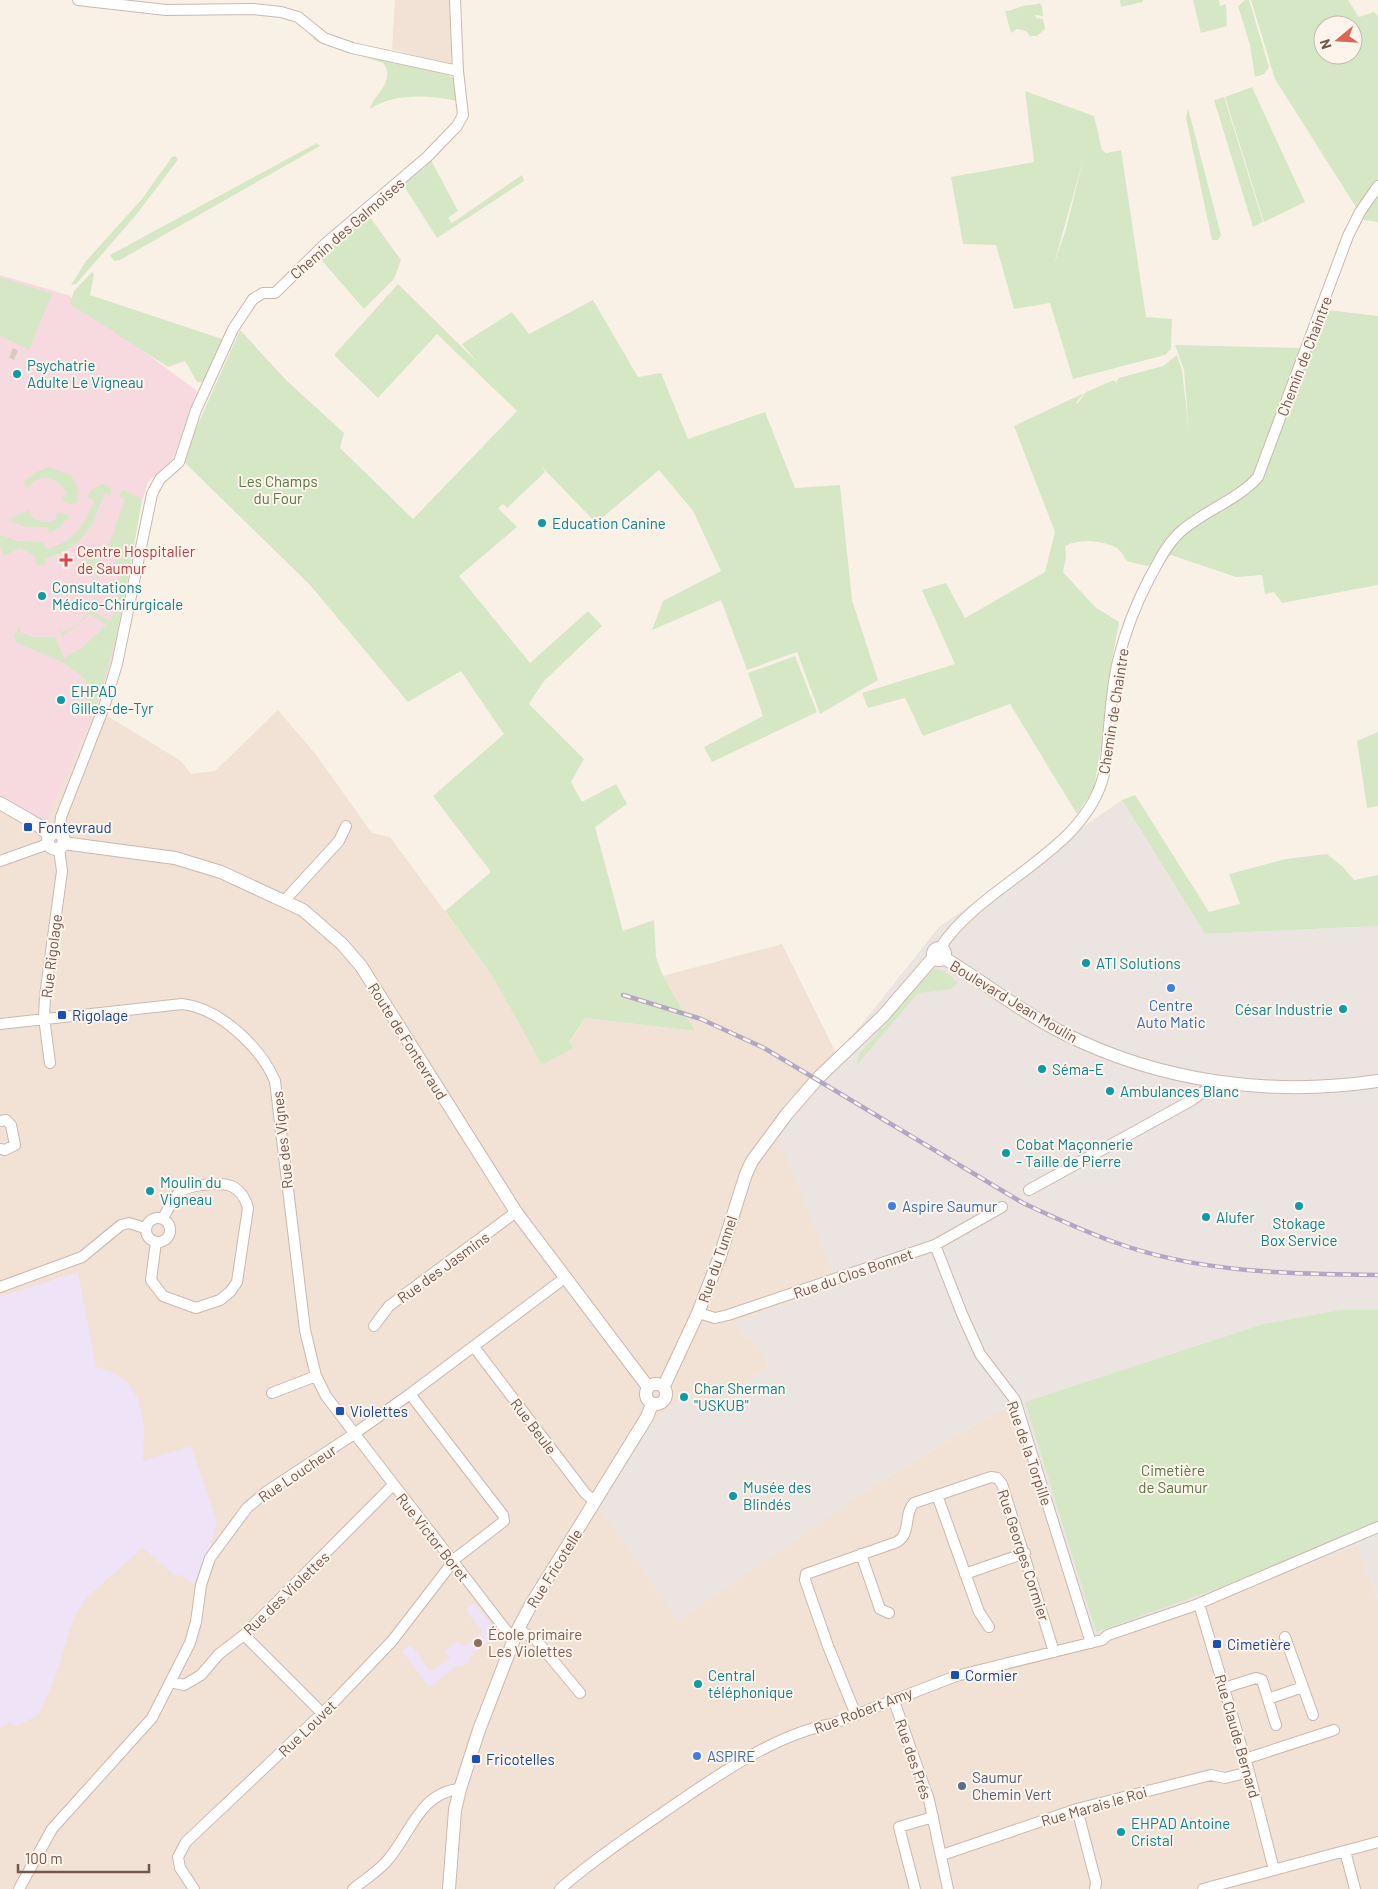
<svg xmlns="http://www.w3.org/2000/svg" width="1378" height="1889" font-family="Barlow,sans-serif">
	<rect width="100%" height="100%" fill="#faf1e6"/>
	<!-- residential -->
	<path fill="#f1e2d5" d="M395,0H452L453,66L392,49Z
		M96,709L181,761L191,774L215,771L278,710L317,756L372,833L390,837L491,974L542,1065L570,1042L585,1018L695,1031L663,976L782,944L837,1055L773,1122L839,1286L733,1322L763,1351L768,1367L705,1408L691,1393L653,1421L595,1503L773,1554L873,1486L991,1415L1011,1407L1088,1647L1198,1608L1357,1545L1378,1599V1889H0V795L45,823Z"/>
	<!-- industrial -->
	<path fill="#ebe4e0" d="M1122,800L1205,934L1378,926V1599L1357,1545L1198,1608L1088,1647L1011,1408L991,1415L873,1486L679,1621L595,1502L653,1421L691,1393L705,1408L768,1367L763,1351L733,1322L839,1286L772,1122L837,1055L939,927Z"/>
	<!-- education -->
	<path fill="#eee3f7" d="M78,1272L96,1367L112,1372L126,1381L138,1398L144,1424L143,1461L191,1446L217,1521L210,1548L195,1585L180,1575L175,1576L143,1548L87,1597L74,1617L55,1678L38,1715L17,1726L10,1722L0,1728V1297Z
		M474,1603L498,1634L471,1655L469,1662L463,1666L455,1667L429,1687L402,1651L411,1645L429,1670L432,1671L450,1658L445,1651L458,1641L464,1647L481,1634L482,1631L466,1610Z"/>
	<!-- medical -->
	<path fill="#f7dae0" d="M0,275L68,295L197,391L173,459L148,482L141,505L112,660L96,709L45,824L0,795Z"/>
	<!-- green -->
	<path fill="#d6e7c6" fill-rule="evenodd" d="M1120,0H1143V2L1121,7Z
		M1193,0H1219L1220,6L1226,4L1227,26L1201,33Z
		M1245,0H1249L1269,67L1264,74L1255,77L1250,45L1238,6Z
		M1251,0H1348L1359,17L1374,12L1378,16V222L1364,220L1275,79ZM1323,25H1353V55H1323Z
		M1040,3L1042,6L1043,16L1035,15L1036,18L1043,19L1045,29L1037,36H1030L1026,31L1017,29L1011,33L1005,11C1013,11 1016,8 1022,6C1029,4 1033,6 1040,3Z
		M314,32L444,72L453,78L457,101C428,95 394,93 370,109C373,95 397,81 383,63L318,42L313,39Z
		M1252,87L1305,202L1264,222L1225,97Z
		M1025,91L1094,116L1102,150L1106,153L1121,150L1146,317L1172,319L1171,349L1165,355L1073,379L1050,303L1014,309L996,245L963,244L951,177L1034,162ZM1083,160L1066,229L1054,264Z
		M1224,97L1263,222L1253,227L1214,100Z
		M1188,108L1221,235L1218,240H1212L1186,118Z
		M317,143L320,146L120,260L114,261L110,255Z
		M175,156L178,159L174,165L136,215L76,284L71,285L86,261L142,199L172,157Z
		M431,160L458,211L448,218L452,223L522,175L524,181L437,238L402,183L424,168Z
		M367,213L401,260L394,279L364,309L317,255Z
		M92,272L94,274L90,295L225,340L207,382H197L185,361L168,367L70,304L74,291Z
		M0,277L52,294L29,350L0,336Z
		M398,284L477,362L462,344L512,312L529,334L593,300L638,377L661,373L688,439L765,412L795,488L840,485L852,600L878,680L820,714L797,652L747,670L721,600L652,630L663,601L721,571L693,511L659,470L596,523L541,466L545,472L507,508L503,504L498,508L517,527L459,576L530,663L588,611L602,626L544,681L529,704L584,759L571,782L582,802L616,784L627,804L595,827L623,931L654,920L656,957L663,976L695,1031L585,1018L570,1041L573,1048L542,1065L491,974L445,911L491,872L433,796L504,734L461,671L408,702L310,585L182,460L240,330L287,381L344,433L340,448L413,519L517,411L437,334L378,398L334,355Z
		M1328,310L1378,316V585L1282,603L1274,592L1265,594L1262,575L1236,577L1171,555L1147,566L1127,561C1125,558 1121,551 1117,548C1102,540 1079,539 1065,546L1066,558L1063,572L1095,607L1119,622L1108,681L1103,735L1094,788L1077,814L1010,704L923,736L905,698L868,708L862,693L955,664L922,590L946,583L965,618L1045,572L1055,532L1014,426L1084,393L1076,403H1078L1086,392L1114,380L1119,387L1116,382L1119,378L1163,366L1177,355L1182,370L1189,433L1184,370L1175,345L1300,348Z
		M49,467L71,475L78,488L77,503L70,504L62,500V497L67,494C60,479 40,470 28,488L25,487L24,482L36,472Z
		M103,484L111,488V495L104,493C92,530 83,547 44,559L46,566L37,565L34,555L20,548L4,556L0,547V535L19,541L43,542L46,549C74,542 84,526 94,501L87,497C90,490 95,487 103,484Z
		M122,490L140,497L141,505C129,574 118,642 96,709L85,704L86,680L64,663L16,642L14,636L21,625L20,632L33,637H55L64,658L83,647L106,625L90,614L76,627L64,634V641L59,627L63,632L76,626L88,613L82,609L85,607L110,621C123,597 121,569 109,545L125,499L119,497Z
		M28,510C34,522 45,525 57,519L55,514C59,512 67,512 69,517L59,528L49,533L48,527H25L8,520Z
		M92,553L98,555L103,570L97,572L98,580L94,604L99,609L86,601L93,602L97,580L95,572L89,574L85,562L86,557Z
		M795,656L817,712L712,762L704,747L763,716L748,673Z
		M1378,732V806L1367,808L1357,741Z
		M1135,795L1209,912L1240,904L1229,874L1286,859L1327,854L1343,867L1354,880L1378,875V926L1205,934L1122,800Z
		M933,969L945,971L958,983L951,989L918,993L857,1065L859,1054L879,1032V1029L884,1028L889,1018Z
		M1170 1093a6 6 0 1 1 12 0a6 6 0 1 1-12 0Z
		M1341,1310H1378V1521L1227,1585L1096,1632L1025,1402L1264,1324Z"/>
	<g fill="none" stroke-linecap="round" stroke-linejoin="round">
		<!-- minor-tunnel -->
		<path stroke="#d8cac0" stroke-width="10" stroke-dasharray="10 5" stroke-linecap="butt" d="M11,353L16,355"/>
		<!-- minor casing -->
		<g stroke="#cbb8ad" stroke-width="12">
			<path id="minor" d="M78,0L166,10L253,9L281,12L298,17L324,38L352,48L458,71
				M59,834L61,817L104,707L117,664L152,494L160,479L179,462L196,410L233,329L253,299L263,293H275L326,243L427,157L457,126L463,115L458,71L455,0
				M0,861L48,844
				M285,900L339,841L346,826
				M940,948C982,883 1085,853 1104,774C1110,736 1109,698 1118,661C1125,632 1136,604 1149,579C1158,563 1165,547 1178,534C1202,511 1237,501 1258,477L1348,236L1360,212L1378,186
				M0,1024L182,1004C220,1008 261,1048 275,1081L305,1330L316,1376L326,1396L351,1429L505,1629L514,1638
				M50,1063L44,1018L45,996L62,871L59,849
				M0,1121L6,1120L11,1125L15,1145L5,1150L0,1149
				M1029,1190L1192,1100L1206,1090L1210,1082
				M146 1230a12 12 0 1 1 24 0a12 12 0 1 1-24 0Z
				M156,1242L151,1280L163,1296L196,1308L220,1300L230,1292L237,1282L248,1208C241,1183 225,1182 202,1185C195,1186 186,1187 180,1192C173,1197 168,1210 163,1218
				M935,1245L962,1314L980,1354L1015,1400L1091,1643
				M0,1287L82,1257L121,1225L129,1223L145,1228
				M698,1313L715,1318L728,1315L935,1245L1002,1207
				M374,1326L389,1306L516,1212
				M474,1347L585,1493L595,1502
				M272,1393L316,1376
				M937,1495L979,1612L989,1627
				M861,1554L880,1609L889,1613
				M965,1574L1025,1553
				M1199,1604L1249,1772L1274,1870
				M518,1629L536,1640L580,1693
				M244,1635L323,1714
				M1285,1637L1313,1715
				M170,1682L184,1685L201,1675L219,1654L244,1635L393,1485
				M1224,1688L1256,1678L1262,1680L1276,1725
				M1268,1699L1303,1687
				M894,1701L929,1800L948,1889
				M856,1715L828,1646L805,1580L806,1574L897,1542C912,1533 903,1514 914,1503L991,1477L997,1478L1002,1484L1054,1652
				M1245,1759L1334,1730
				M1077,1809L1096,1882L1095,1889
				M1345,1851L1355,1889
				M942,1855L1077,1809L1211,1775L1225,1778L1249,1772
				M19,1889L52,1829L152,1718L190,1643L196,1622L201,1585L210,1558L247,1508L266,1492L354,1434L410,1394L566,1277
				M194,1889L180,1868L178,1857L186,1842L331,1705L392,1641L456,1558L504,1521L503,1515L410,1394
				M353,1889C364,1880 377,1872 386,1862C410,1836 419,1792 460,1789
				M560,1889C592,1861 629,1836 664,1812C712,1779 774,1734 832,1724L956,1676L1102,1640L1108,1635L1193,1606L1378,1527
				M915,1889L899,1827L933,1817
				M1203,1889L1378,1842"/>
		</g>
		<!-- tertiary casing -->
		<g stroke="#cbb8ad" stroke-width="14">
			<path id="tertiary" d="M0,803L38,825L50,836
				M48 841a8 8 0 1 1 16 0a8 8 0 1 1-16 0Z
				M63,843L175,858L221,872L303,910L342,944L361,966L516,1212L648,1387
				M933 954a6 6 0 1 1 12 0a6 6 0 1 1-12 0Z
				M944,958C984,982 1021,1012 1063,1033C1160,1082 1271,1097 1378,1081
				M646 1394a10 10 0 1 1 20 0a10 10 0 1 1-20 0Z
				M664,1386L698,1313L720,1256L746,1174L752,1161L786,1115L818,1078L883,1016L933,958
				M449,1889L455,1810L460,1789L479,1730L518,1629L532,1603L647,1417L652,1404"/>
		</g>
		<!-- minor -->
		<use href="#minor" stroke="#fff" stroke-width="10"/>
		<!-- tertiary -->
		<use href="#tertiary" stroke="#fff" stroke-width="12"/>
		<!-- rail casing -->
		<g stroke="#b3a6c3" stroke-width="4.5">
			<path id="rail" d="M623,995L701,1019L764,1048L1023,1203C1053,1217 1083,1231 1114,1242C1198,1273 1290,1274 1378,1275"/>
		</g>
		<!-- rail -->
		<use href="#rail" stroke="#fdf5ec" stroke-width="2.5" stroke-dasharray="8" stroke-linecap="butt"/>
	</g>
	<!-- markers -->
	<g fill="#0f9aa8" stroke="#fdf5ec" stroke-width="2">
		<circle cx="17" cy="374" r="5"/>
		<circle cx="542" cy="523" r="5"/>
		<circle cx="42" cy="596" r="5"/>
		<circle cx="61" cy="700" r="5"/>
		<circle cx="1086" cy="963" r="5"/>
		<circle cx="1343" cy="1009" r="5"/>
		<circle cx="1042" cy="1069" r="5"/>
		<circle cx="1110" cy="1091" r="5"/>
		<circle cx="1006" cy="1153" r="5"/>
		<circle cx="150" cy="1191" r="5"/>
		<circle cx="1299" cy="1206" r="5"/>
		<circle cx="1206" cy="1217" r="5"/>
		<circle cx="684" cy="1397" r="5"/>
		<circle cx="733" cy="1496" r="5"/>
		<circle cx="698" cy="1684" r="5"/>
		<circle cx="1121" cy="1832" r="5"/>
	</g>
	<path fill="#e0444e" stroke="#fdf5ec" stroke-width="2" d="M63.5 552.5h5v5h5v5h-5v5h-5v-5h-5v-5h5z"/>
	<g fill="#1a4fb4" stroke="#fdf5ec" stroke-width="2">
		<rect x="23" y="822" width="10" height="10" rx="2.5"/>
		<rect x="57" y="1010" width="10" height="10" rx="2.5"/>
		<rect x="335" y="1406" width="10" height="10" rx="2.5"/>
		<rect x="1212" y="1639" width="10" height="10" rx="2.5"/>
		<rect x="950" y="1670" width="10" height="10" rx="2.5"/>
		<rect x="471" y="1754" width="10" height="10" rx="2.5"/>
	</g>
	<g fill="#3f7fe0" stroke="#fdf5ec" stroke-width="2">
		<circle cx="1171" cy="988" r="5"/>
		<circle cx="892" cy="1206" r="5"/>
		<circle cx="697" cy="1756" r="5"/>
	</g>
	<circle fill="#8d6e63" stroke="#fdf5ec" stroke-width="2" cx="478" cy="1643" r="5"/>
	<circle fill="#5c6f8a" stroke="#fdf5ec" stroke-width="2" cx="962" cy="1786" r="5"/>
	<g text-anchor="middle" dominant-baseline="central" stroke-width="4" stroke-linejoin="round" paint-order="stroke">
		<!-- street labels -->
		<g font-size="15" fill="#72574d" stroke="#fdf5ec">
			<text transform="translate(347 228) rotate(-41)">Chemin des Galmoises</text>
			<text transform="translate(1304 356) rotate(-69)">Chemin de Chaintre</text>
			<text transform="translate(1113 711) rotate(-81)">Chemin de Chaintre</text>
			<text transform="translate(51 956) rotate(-83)">Rue Rigolage</text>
			<text transform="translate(1014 1001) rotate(31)">Boulevard Jean Moulin</text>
			<text transform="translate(408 1041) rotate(58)">Route de Fontevraud</text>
			<text transform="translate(282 1140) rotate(-96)">Rue des Vignes</text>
			<text transform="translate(717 1259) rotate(-71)">Rue du Tunnel</text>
			<text transform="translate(443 1267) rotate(-36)">Rue des Jasmins</text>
			<text transform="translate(853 1273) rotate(-19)">Rue du Clos Bonnet</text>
			<text transform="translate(534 1426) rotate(53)">Rue Beule</text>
			<text transform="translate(1030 1453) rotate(71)">Rue de la Torpille</text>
			<text transform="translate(297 1473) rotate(-34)">Rue Loucheur</text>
			<text transform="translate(433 1537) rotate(52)">Rue Victor Boret</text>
			<text transform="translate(1024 1555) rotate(72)">Rue Georges Cormier</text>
			<text transform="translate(554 1568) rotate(-58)">Rue Fricotelle</text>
			<text transform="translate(286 1593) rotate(-44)">Rue des Violettes</text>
			<text transform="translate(863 1710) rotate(-21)">Rue Robert Amy</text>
			<text transform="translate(307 1728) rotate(-44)">Rue Louvet</text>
			<text transform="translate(1238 1736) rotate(74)">Rue Claude Bernard</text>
			<text transform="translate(914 1759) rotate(71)">Rue des Prés</text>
			<text transform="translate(1094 1806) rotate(-16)">Rue Marais le Roi</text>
		</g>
		<!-- culture labels -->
		<g font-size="15" fill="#0d838f" stroke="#fdf5ec" text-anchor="start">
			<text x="27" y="365">Psychatrie<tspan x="27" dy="17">Adulte Le Vigneau</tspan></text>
			<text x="552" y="523">Education Canine</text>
			<text x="52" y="587">Consultations<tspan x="52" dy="17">Médico-Chirurgicale</tspan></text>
			<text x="71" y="691">EHPAD<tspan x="71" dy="17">Gilles-de-Tyr</tspan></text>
			<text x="1096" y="963">ATI Solutions</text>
			<text x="1333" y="1009" text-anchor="end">César Industrie</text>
			<text x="1052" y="1069">Séma-E</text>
			<text x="1120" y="1091">Ambulances Blanc</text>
			<text x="1016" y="1144">Cobat Maçonnerie<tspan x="1016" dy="17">- Taille de Pierre</tspan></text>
			<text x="160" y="1182">Moulin du<tspan x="160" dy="17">Vigneau</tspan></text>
			<text x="1216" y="1217">Alufer</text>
			<text x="1299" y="1223" text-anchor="middle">Stokage<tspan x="1299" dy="17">Box Service</tspan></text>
			<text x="694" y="1388">Char Sherman<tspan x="694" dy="17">"USKUB"</tspan></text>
			<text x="743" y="1487">Musée des<tspan x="743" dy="17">Blindés</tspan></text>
			<text x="708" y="1675">Central<tspan x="708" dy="17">téléphonique</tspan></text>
			<text x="1131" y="1823">EHPAD Antoine<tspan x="1131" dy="17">Cristal</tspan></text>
		</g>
		<!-- park labels -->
		<g font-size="15" fill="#597746" stroke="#fdf5ec">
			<text x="278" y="481">Les Champs<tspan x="278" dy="17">du Four</tspan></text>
			<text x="1173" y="1470">Cimetière<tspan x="1173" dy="17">de Saumur</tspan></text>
		</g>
		<!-- health labels -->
		<g font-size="15" fill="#be3a42" stroke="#fdf5ec" text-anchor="start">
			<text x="77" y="551">Centre Hospitalier<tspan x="77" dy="17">de Saumur</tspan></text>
		</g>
		<!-- transit labels -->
		<g font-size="15" fill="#164399" stroke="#fdf5ec" text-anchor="start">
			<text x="38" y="827">Fontevraud</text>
			<text x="72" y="1015">Rigolage</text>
			<text x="350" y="1411">Violettes</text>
			<text x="1227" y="1644">Cimetière</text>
			<text x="965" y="1675">Cormier</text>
			<text x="486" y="1759">Fricotelles</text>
		</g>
		<!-- shop labels -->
		<g font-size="15" fill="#366cbe" stroke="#fdf5ec" text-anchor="start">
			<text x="1171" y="1005" text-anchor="middle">Centre<tspan x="1171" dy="17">Auto Matic</tspan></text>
			<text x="902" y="1206">Aspire Saumur</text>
			<text x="707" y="1756">ASPIRE</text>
		</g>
		<!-- education labels -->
		<g font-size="15" fill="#785e54" stroke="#fdf5ec" text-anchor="start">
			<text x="488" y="1634">École primaire<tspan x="488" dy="17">Les Violettes</tspan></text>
		</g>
		<!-- service labels -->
		<g font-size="15" fill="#4e5e75" stroke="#fdf5ec" text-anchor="start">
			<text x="972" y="1777">Saumur<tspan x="972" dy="17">Chemin Vert</tspan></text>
		</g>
	</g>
	<!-- north arrow -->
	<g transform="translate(1338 40) rotate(252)"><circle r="24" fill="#fdf5ec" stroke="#c5b6ac"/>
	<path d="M0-4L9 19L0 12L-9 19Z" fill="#da6856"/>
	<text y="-8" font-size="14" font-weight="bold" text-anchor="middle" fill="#72574d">N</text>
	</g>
	<!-- scale -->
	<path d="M18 1864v8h131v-8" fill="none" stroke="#72574d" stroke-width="2.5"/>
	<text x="25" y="1864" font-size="15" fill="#72574d" stroke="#fdf5ec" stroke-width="4" paint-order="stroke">100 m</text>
</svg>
